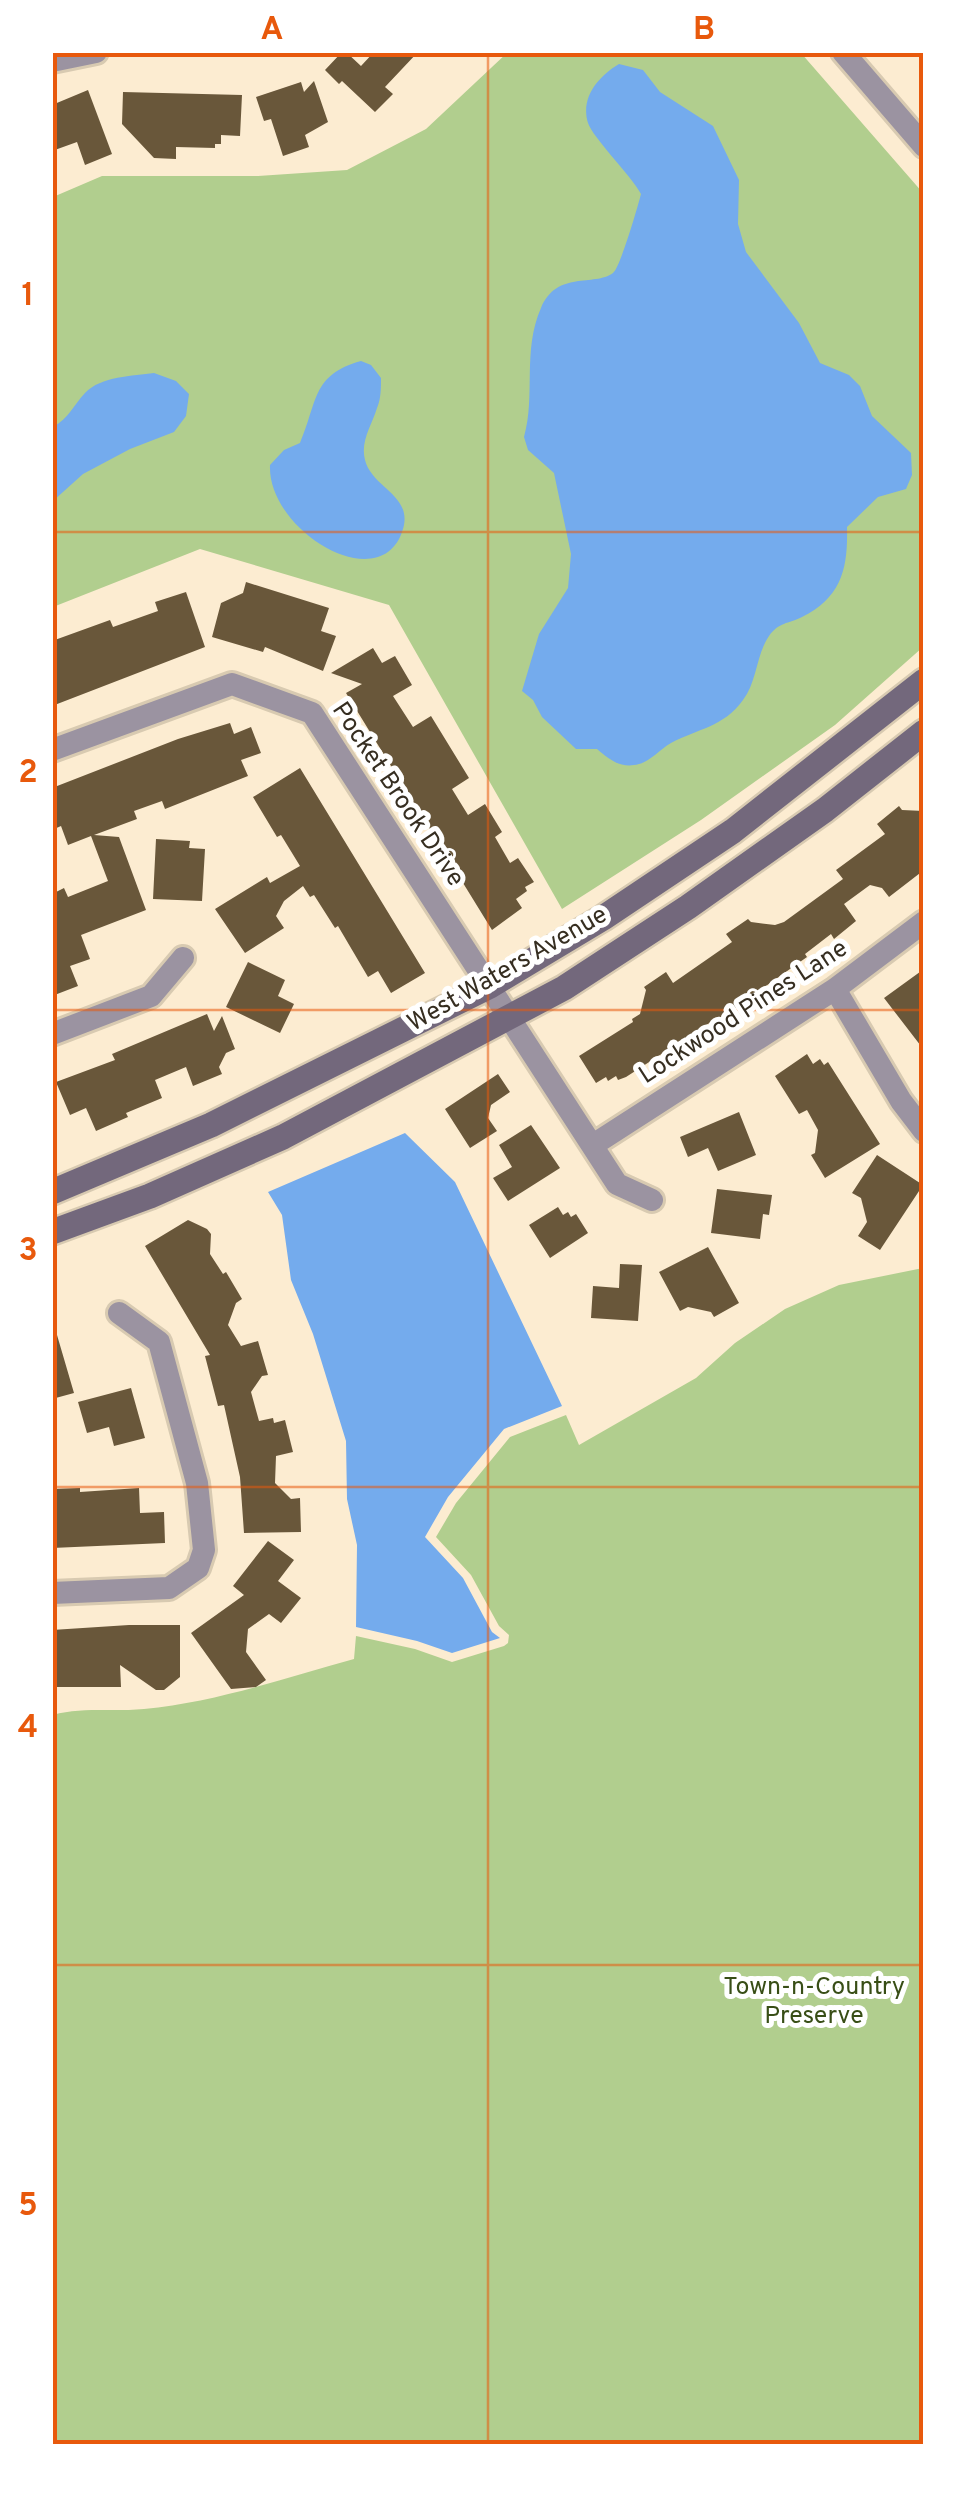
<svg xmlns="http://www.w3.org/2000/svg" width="976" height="2497" font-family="Overpass,sans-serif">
	<rect width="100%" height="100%" fill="#fcecd1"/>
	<!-- green -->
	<path fill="#b1ce8e" d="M508,52L801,53L923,193V647L835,725L701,820L562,909L389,605L200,549L53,607V197L102,176H258L347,170L426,129Z
		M923,1268V2444H53V1715C82,1707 114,1712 144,1709C216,1702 285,1678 354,1659L356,1636L415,1649L452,1662L504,1646L508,1643L509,1635L499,1626L471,1575L436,1537L456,1503L510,1437L566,1415L579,1445L696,1378L735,1343L785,1309L839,1285Z"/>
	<!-- water -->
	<path fill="#74abed" d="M619,64L643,70L660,92L713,126L739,180L738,224L746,252L799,323L820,363L849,375L860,386L872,416L911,453L912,475L906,489L878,497L847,527C848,568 842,597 802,617C788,624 779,622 769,636C756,655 757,682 743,700C724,727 697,729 671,743C660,749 651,761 639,764C621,769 610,760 597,749H576L542,717L533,700L522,691L539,634L568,588L571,554L554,473L528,450L524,437C536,395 522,351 541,308C557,270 594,287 613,273C620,268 638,206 641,194C630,174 593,138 588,123C580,97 599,76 619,64Z
		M361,361L371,365L381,378C381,388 381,399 377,408C372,425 360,441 365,460C372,488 413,495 403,529C382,600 267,531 270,465L284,450L300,443C318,402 311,375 361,361Z
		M154,373L176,381L189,394L186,416L174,432L130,449L83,474L53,501V427C69,418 73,406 85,393C101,376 133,376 154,373Z
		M405,1133L455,1182L562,1406L504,1429L448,1497L425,1537L463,1578L492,1632L500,1638L452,1653L417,1641L356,1627L357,1545L347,1499L346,1441L313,1334L291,1280L282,1215L268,1192Z"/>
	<!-- building -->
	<path fill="#69573a" d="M342,52H346L361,66L374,52H418L385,87L393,94L375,112L342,81L339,84L325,70Z
		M314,81L328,122L305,135L309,147L283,156L271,119L264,121L256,97L301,82L304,92Z
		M88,90L112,154L85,165L77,142L52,151V105Z
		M123,92L242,95L240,136L221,135V144H215V148L176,147V159L154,158L122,124Z
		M246,582L329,608L321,631L336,636L323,671L265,647L263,652L212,637L221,603L243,593Z
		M186,592L205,647L52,706V641L110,620L113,627L158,611L155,602Z
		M373,648L382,663L395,656L412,685L393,696L413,727L431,716L469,778L452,789L468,815L485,804L502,832L495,837L510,863L518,858L534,882L525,887L527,891L516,899L522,908L492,930L346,693L362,684L331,673Z
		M230,723L234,734L251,727L261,753L241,760L248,776L165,809L162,801L134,811L137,819L94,835L119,837L146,910L81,935L90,959L70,966L78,986L52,996V894L64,888L68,897L108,881L91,836L68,845L61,826L52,830V788L178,739Z
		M300,768L425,973L391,993L378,971L368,977L338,926L335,928L314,895L310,897L303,886L284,901L276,916L284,928L245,953L215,909L267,877L270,883L300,866L281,835L277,837L253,797Z
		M899,806L902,810L924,811V870L889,897L882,888L870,885L844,904L856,921L834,939L831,934L805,954L807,957L715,1022L714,1020L626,1077L618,1080L616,1076L608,1081L606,1077L596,1083L579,1056L633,1022L632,1019L640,1014L646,990L644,987L666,972L673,983L732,942L726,934L748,919L751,922L775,925L784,922L843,879L836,870L885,834L877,824Z
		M156,839L190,841L189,848L205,849L202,901L153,899Z
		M248,962L285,980L278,996L294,1004L280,1033L226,1007Z
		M924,969V1050L884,998Z
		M207,1014L214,1031L222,1016L235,1049L226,1053L219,1067L222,1074L193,1086L186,1067L155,1080L162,1098L126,1113L128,1117L96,1131L86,1108L70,1115L56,1082L115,1060L112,1054Z
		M807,1054L813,1064L820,1059L824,1065L828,1062L880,1144L825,1178L811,1155L815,1153L818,1130L807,1110L799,1114L775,1076Z
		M498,1074L510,1092L491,1105L488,1118L497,1131L470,1148L445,1109Z
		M739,1112L756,1155L718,1171L708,1148L688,1157L680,1137Z
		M531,1125L560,1168L508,1201L493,1178L512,1167L499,1145Z
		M877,1155L923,1185L880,1250L858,1236L867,1222L861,1198L852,1193Z
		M717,1189L772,1195L769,1215L763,1214L760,1239L711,1233Z
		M558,1207L563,1215L568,1212L571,1217L576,1214L588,1233L550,1258L529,1225Z
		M188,1220L207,1229L211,1234L210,1254L223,1274L226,1272L242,1299L236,1303L228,1325L241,1346L258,1341L268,1375L262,1376L251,1392L259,1421L273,1418L274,1423L285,1420L293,1452L276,1456L275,1483L291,1499L300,1498L301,1532L244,1533L240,1477L224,1405L218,1406L205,1356L210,1355L145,1246Z
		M708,1247L739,1303L714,1317L711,1312L688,1307L680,1311L659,1272Z
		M620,1264L642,1265L638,1321L591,1318L593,1286L619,1288Z
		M52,1335H57L74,1393L52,1399Z
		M131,1388L145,1438L114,1446L109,1427L87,1433L78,1402Z
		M80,1488V1492L139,1488L140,1513L164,1512L165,1543L52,1548V1489Z
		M268,1541L294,1560L278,1581L301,1598L281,1623L269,1614L248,1629L246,1652L266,1680L256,1687L231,1689L191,1633L244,1595L233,1586Z
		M129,1625H180V1677L164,1690H156L120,1665L121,1687H52V1630Z"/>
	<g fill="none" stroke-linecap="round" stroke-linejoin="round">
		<!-- street casing -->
		<g stroke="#d8cab1" stroke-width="28">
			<path id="street" d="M843,52L924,146
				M52,61L96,52
				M52,750L232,684L312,713L617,1184L652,1200
				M835,989L901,1101L924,1131
				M52,1034L151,996L183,958
				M593,1145L835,989L924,922
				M52,1593L169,1588L198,1568L204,1550L197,1483L159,1342L119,1313"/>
		</g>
		<!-- secondary casing -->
		<g stroke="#d8cab1" stroke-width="30">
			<path id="secondary" d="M52,1192L211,1125L490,986L603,918L733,831L924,681
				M52,1232L150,1196L283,1137L564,988L688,907L825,810L924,732"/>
		</g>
		<!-- street -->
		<use href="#street" stroke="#9b93a1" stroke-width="22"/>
		<!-- secondary -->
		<use href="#secondary" stroke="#73687c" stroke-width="25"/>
	</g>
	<!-- grid -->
	<path fill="none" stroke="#e8590c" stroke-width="2.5" stroke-opacity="0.55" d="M488,52V2444M52,532H924M52,1010H924M52,1487H924M52,1965H924"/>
	<g text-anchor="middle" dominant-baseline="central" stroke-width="10" stroke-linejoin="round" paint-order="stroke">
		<!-- street labels -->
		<g font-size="25" fill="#362e21" stroke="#fff">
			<text transform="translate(397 795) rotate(56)">Pocket Brook Drive</text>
			<text transform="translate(508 970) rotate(-30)">West Waters Avenue</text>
			<text transform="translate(744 1013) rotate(-33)">Lockwood Pines Lane</text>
		</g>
		<!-- park labels -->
		<g font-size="25" fill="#384e16" stroke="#fff">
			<text x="814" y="1988">Town-n-Country<tspan x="814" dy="29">Preserve</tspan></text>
		</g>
	</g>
	<!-- border -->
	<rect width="976" height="2497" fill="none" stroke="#ffffff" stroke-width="110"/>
	<rect x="55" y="55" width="866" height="2387" fill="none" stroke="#e8590c" stroke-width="4"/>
	<g font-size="32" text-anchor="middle" font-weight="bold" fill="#e8590c">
		<text x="272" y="39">A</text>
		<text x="704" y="39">B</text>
		<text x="28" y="305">1</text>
		<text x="28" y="782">2</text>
		<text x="28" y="1260">3</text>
		<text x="28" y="1737">4</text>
		<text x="28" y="2215">5</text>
	</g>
</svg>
